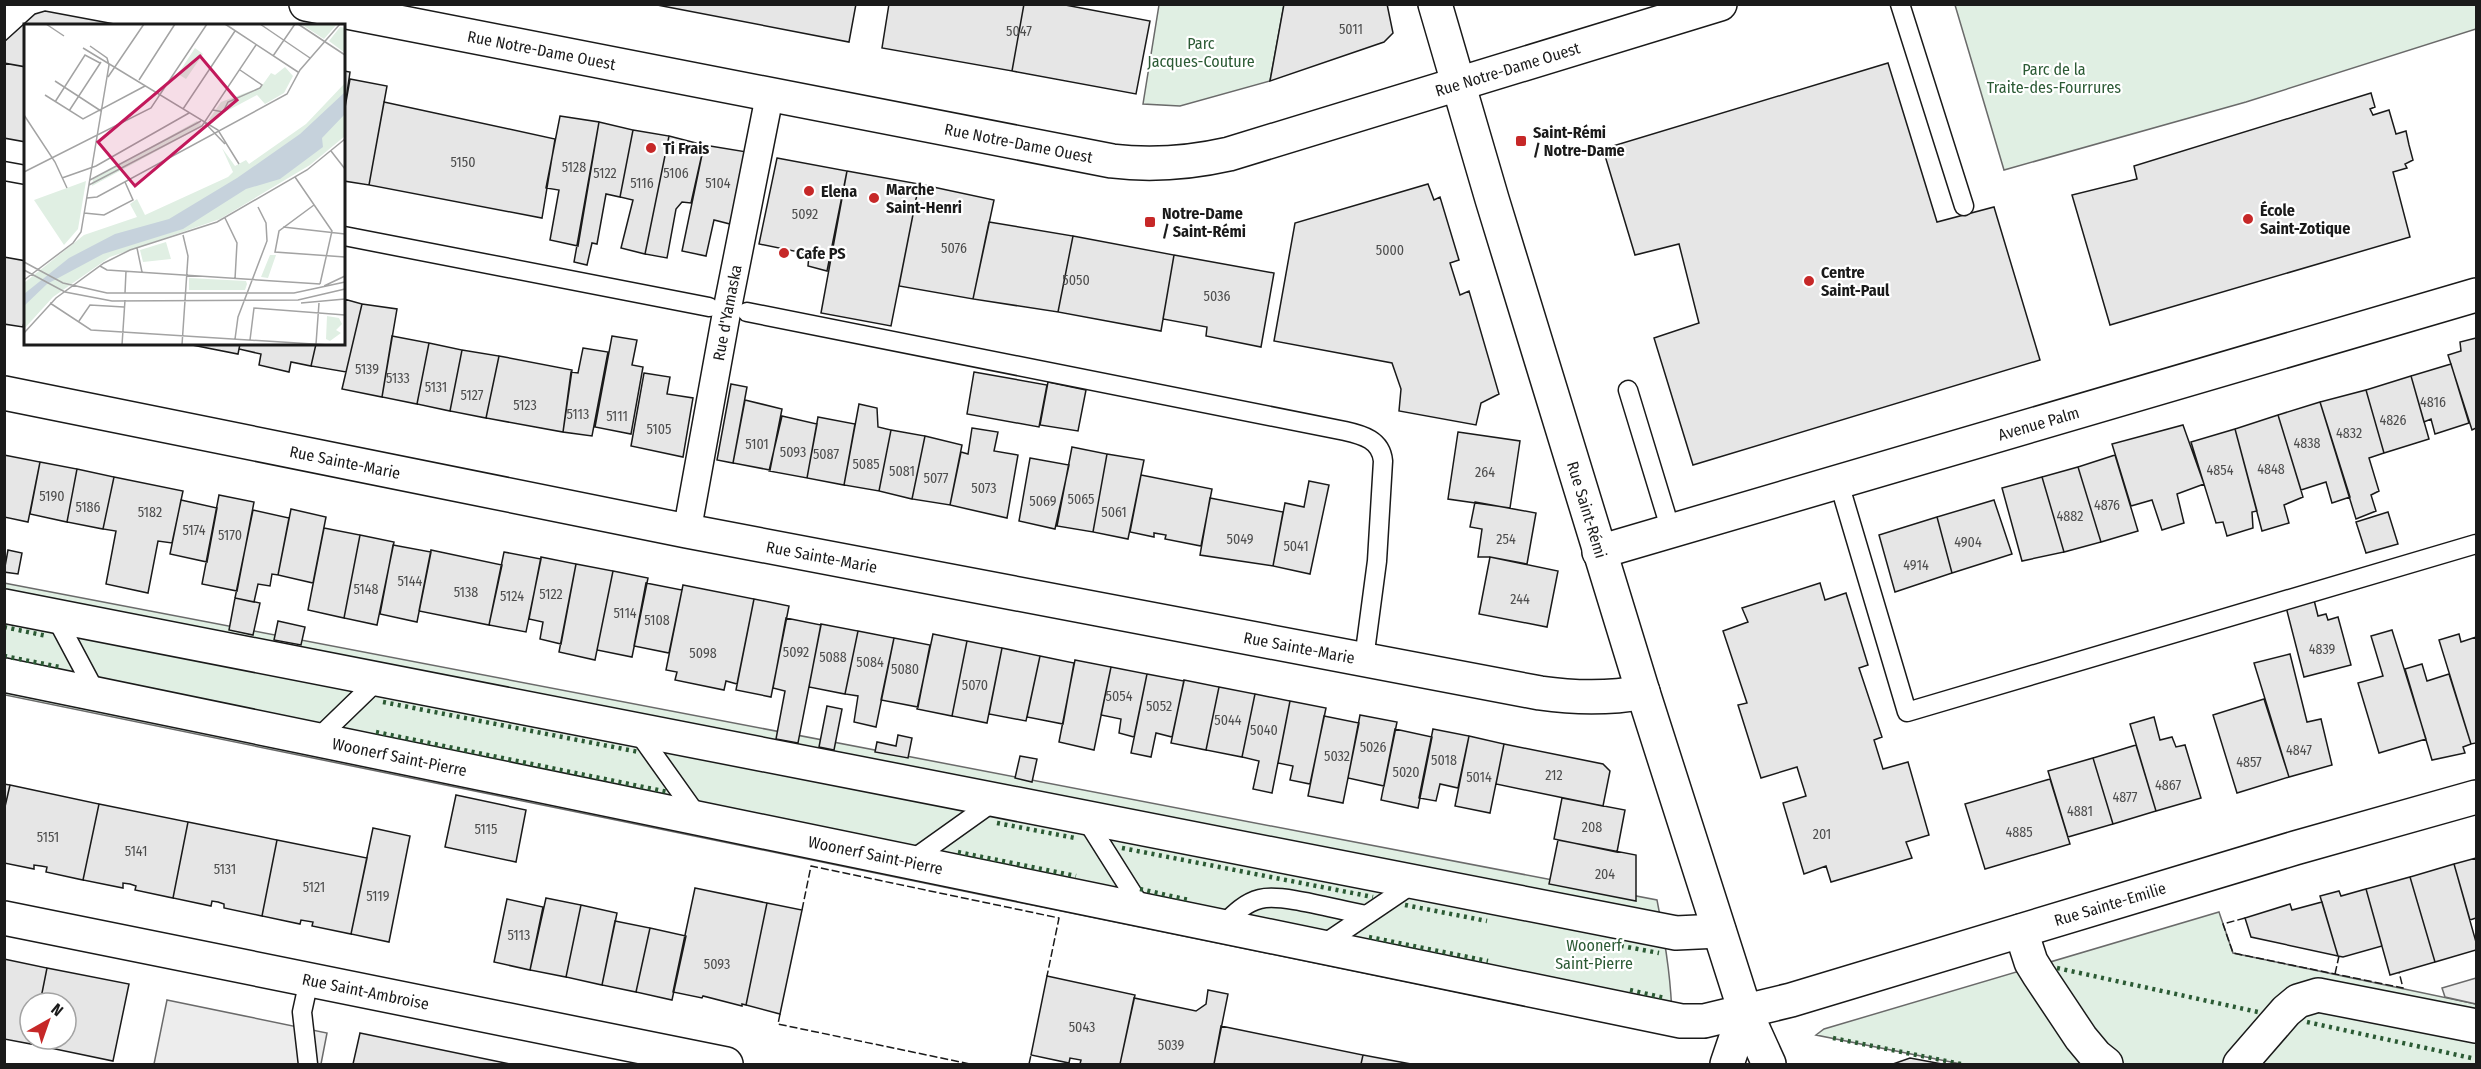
<svg xmlns="http://www.w3.org/2000/svg" width="2481" height="1069" font-family="'Fira Sans Condensed',sans-serif">
	<rect width="100%" height="100%" fill="#fff"/>
	<!-- green -->
	<path fill="#e0efe3" stroke="#6a6a6a" stroke-width="1.5" d="M2476,4V29L2246,102L2004,170L1955,5Z
		M1159,5H1284L1270,81L1180,106L1143,104Z
		M4,583L1657,900C1666,946 1673,990 1672,1036L5,695Z
		M2219,912L2233,953L2476,1004V1064H1961L1816,1035L1824,1029Z"/>
	<!-- parking -->
	<path fill="#ededed" stroke="#6a6a6a" stroke-width="1.5" d="M2476,978V1004L2445,997L2442,988Z
		M167,1000L327,1033L321,1064H154Z"/>
	<!-- building -->
	<path fill="#e6e6e6" stroke="#1a1a1a" stroke-width="1.5" d="M652,4H856L849,42Z
		M889,4H1024L1012,71L882,48Z
		M1024,4H1060L1150,21L1136,94L1012,71Z
		M1284,4H1387L1393,33L1384,42L1270,81Z
		M45,11L125,26H26V67L4,63V42L35,14Z
		M4,63L26,67V142L4,138Z
		M1888,63L1937,222L1994,207L2040,360L1693,465L1654,338L1699,323L1679,244L1635,255L1603,149Z
		M344,71L350,72L344,113Z
		M350,79L387,86L369,185L344,181V113Z
		M2371,93L2375,107L2370,109L2373,115L2389,110L2396,134L2406,131L2409,145L2413,160L2405,164L2407,168L2393,172L2410,237L2110,325L2072,195L2137,179L2134,166Z
		M384,102L555,139L542,218L369,185Z
		M560,116L599,122L578,246L550,240L559,190L546,188Z
		M599,122L633,130L620,197L606,194L597,244L592,243L587,265L574,262Z
		M633,130L669,136L645,254L621,248L633,200L620,197Z
		M669,136L704,145L691,203L682,202L676,209L667,258L645,254Z
		M704,145L747,152L730,224L714,220L706,256L682,251Z
		M777,158L847,171L827,271L808,266L809,254L759,244Z
		M847,171L919,184L891,326L821,313Z
		M919,184L994,200L973,299L899,286Z
		M1428,184L1434,200L1440,197L1459,260L1450,263L1460,295L1469,291L1499,394L1481,403L1476,425L1399,411L1401,389L1392,363L1274,341L1295,223Z
		M989,222L1073,236L1058,312L973,299Z
		M1073,236L1174,255L1161,331L1058,312Z
		M1174,255L1274,273L1261,347L1206,336L1207,327L1163,319Z
		M4,257L26,261V313L23,327L4,324Z
		M344,299L362,304L346,372L311,366L316,344H344Z
		M362,304L397,309L382,397L342,389Z
		M392,336L429,343L417,404L382,397Z
		M612,336L637,340L632,365L643,367L631,434L595,427Z
		M2476,338V428L2472,430L2448,355L2461,351L2460,342Z
		M429,343L462,350L450,411L417,404Z
		M187,344H240L238,354Z
		M240,344H316L311,366L291,362L289,372L259,365L261,354L239,349Z
		M583,348L608,352L592,436L563,432L571,372L578,373Z
		M462,350L499,356L486,418L450,411Z
		M499,356L572,370L563,432L486,418Z
		M2451,364L2469,423L2435,434L2431,419L2424,422L2411,376Z
		M974,372L1047,385L1039,427L967,414Z
		M644,373L670,377L667,394L693,398L683,457L631,446Z
		M2411,376L2429,439L2384,453L2366,390Z
		M1048,382L1086,390L1078,431L1040,425Z
		M731,384L747,387L733,463L717,460Z
		M2366,390L2384,453L2369,458L2379,491L2371,495L2376,511L2356,519L2320,402Z
		M745,400L782,409L770,470L733,463Z
		M2320,402L2350,497L2332,503L2326,482L2301,490L2278,415Z
		M859,404L877,408L878,427L891,430L879,491L844,485Z
		M2278,415L2303,497L2284,505L2289,523L2262,531L2235,429Z
		M782,416L817,424L807,478L769,471Z
		M818,417L855,424L844,485L807,478Z
		M2183,425L2204,484L2177,494L2184,523L2162,530L2152,500L2131,506L2112,444Z
		M972,428L998,432L994,451L1018,455L1007,518L950,505L961,452L968,454Z
		M2235,429L2257,511L2252,512L2253,528L2227,536L2223,522L2216,523L2191,442Z
		M891,430L925,436L912,499L879,491Z
		M1458,432L1520,441L1510,508L1448,499Z
		M925,436L962,445L950,505L912,499Z
		M1072,447L1107,454L1093,532L1057,526Z
		M1107,454L1144,460L1128,539L1093,532Z
		M4,455L40,462L28,522L4,517Z
		M2115,455L2138,531L2101,542L2078,467Z
		M1030,458L1069,465L1055,529L1019,521Z
		M40,462L77,469L67,522L30,514Z
		M2078,467L2101,542L2064,552L2042,477Z
		M77,469L114,477L103,529L67,522Z
		M1141,475L1212,489L1201,546L1165,539L1166,535L1154,533V537L1130,532Z
		M114,477L183,491L172,543L158,541L148,593L106,584L116,531L103,529Z
		M2042,477L2064,552L2022,561L2002,488Z
		M1309,481L1329,485L1310,574L1273,566L1285,503L1304,507Z
		M219,495L254,502L237,591L202,584Z
		M1210,498L1283,512L1273,566L1200,555Z
		M181,500L217,508L207,562L170,554Z
		M1994,500L2012,554L1952,573L1937,517Z
		M1475,502L1536,513L1527,564L1490,557H1478L1482,529L1470,527Z
		M291,509L326,517L313,583L278,575Z
		M253,510L289,518L278,575L272,574L270,586L258,584L254,602L235,598Z
		M2388,512L2398,544L2366,553L2356,522Z
		M1937,517L1952,573L1895,592L1879,535Z
		M324,528L360,535L344,618L308,610Z
		M360,535L394,542L377,625L344,618Z
		M393,545L431,552L417,622L380,614Z
		M8,550L22,553L18,574L4,572Z
		M431,550L502,565L489,625L419,611Z
		M504,552L541,559L526,632L489,625Z
		M541,557L576,564L561,644L540,639L543,622L529,619Z
		M1490,557L1558,571L1547,627L1479,614Z
		M576,564L613,571L595,660L559,652Z
		M613,571L648,578L632,657L597,650Z
		M646,583L682,590L669,653L634,646Z
		M1820,583L1825,600L1846,593L1868,665L1859,668L1882,737L1874,740L1883,769L1908,762L1929,835L1906,842L1912,858L1831,882L1826,866L1804,874L1783,803L1806,796L1797,767L1761,778L1738,705L1747,703L1723,631L1748,622L1742,608Z
		M683,585L754,599L737,684L726,681L724,690L675,680L677,672L666,670Z
		M235,598L260,603L253,635L229,630Z
		M754,599L789,606L771,697L736,690Z
		M2314,600L2318,616L2326,614L2328,620L2338,617L2351,665L2304,677L2286,607Z
		M786,618L821,625L798,743L776,739L785,691L773,688Z
		M278,621L305,627L301,645L274,640Z
		M821,624L858,631L845,694L809,687Z
		M2392,630L2426,739L2379,753L2358,683L2383,676L2371,636Z
		M858,631L894,638L876,727L854,722L858,696L845,694Z
		M933,634L967,641L952,716L917,709Z
		M2459,634L2461,642L2476,637V743L2471,744L2439,640Z
		M894,638L930,645L918,707L881,700Z
		M967,641L1002,648L987,723L952,716Z
		M1002,648L1040,656L1026,721L989,714Z
		M2290,654L2307,722L2321,719L2332,765L2289,777L2254,663Z
		M1040,656L1074,663L1063,724L1027,717Z
		M1075,660L1111,667L1094,750L1059,742Z
		M2422,664L2427,681L2449,674L2471,744L2463,747L2465,753L2432,760L2405,669Z
		M1111,667L1147,674L1134,737L1119,733L1121,719L1101,715Z
		M1147,674L1184,681L1172,737L1156,733L1151,757L1131,753Z
		M1184,680L1219,687L1206,750L1171,743Z
		M1219,687L1255,694L1242,757L1206,750Z
		M1255,694L1290,701L1272,793L1253,789L1259,761L1242,757Z
		M2264,699L2289,777L2237,793L2213,715Z
		M1290,701L1326,708L1310,784L1290,780L1293,766L1278,763Z
		M827,706L842,709L834,750L819,747Z
		M1360,715L1397,722L1384,786L1348,778Z
		M1324,716L1359,723L1343,803L1308,796Z
		M2154,717L2160,740L2172,737L2176,747L2185,745L2201,798L2156,811L2130,724Z
		M1395,729L1432,737L1418,808L1381,800Z
		M1433,729L1469,736L1458,788L1440,784L1436,801L1419,798Z
		M898,735L912,738L908,758L875,752L877,742L896,746Z
		M1469,736L1504,744L1490,813L1455,806Z
		M1504,744L1603,764L1610,771L1603,806L1496,784Z
		M2136,745L2156,811L2113,824L2093,758Z
		M1020,756L1037,759L1032,782L1015,778Z
		M2093,758L2113,824L2068,837L2048,771Z
		M2050,779L2070,844L1985,869L1965,804Z
		M4,784L10,785L4,811Z
		M10,785L99,804L83,880L46,872L47,867L41,866L34,865V869L4,863V811Z
		M456,795L526,810L516,862L445,847Z
		M1562,798L1625,810L1617,852L1554,839Z
		M99,804L188,822L173,898L135,890L136,886L130,884L123,883V888L83,880Z
		M188,822L277,840L262,916L224,908V904L218,902L212,901L211,906L173,898Z
		M373,828L410,836L389,942L351,934Z
		M277,840L367,858L351,934L312,926L313,922L301,920L300,924L262,916Z
		M1558,840L1636,855V901L1549,884Z
		M2476,858V918L2470,920L2454,864Z
		M2454,864L2476,942V950L2435,962L2410,877Z
		M2410,877L2435,962L2390,975L2366,889Z
		M695,888L767,903L746,1005L742,1004V1006L703,996L702,998L673,992Z
		M2366,889L2382,946L2343,957L2338,956L2320,896L2339,891L2341,896Z
		M546,898L581,905L566,977L530,970Z
		M507,899L543,907L530,970L494,962Z
		M2322,902L2338,956L2251,937L2245,918L2290,904L2292,910Z
		M767,903L802,910L780,1014L746,1005Z
		M581,905L617,913L602,985L566,977Z
		M615,921L650,928L636,992L602,985Z
		M650,928L686,936L672,1000L636,992Z
		M4,959L47,968L40,1003H30L31,1044L4,1039Z
		M47,968L129,984L113,1061L31,1044L32,1039H66V1003H40Z
		M1047,976L1135,995L1120,1064H1080L1081,1060L1070,1058L1069,1063L1031,1055Z
		M1208,990L1228,994L1214,1064H1120L1134,998L1196,1011L1206,1004Z
		M1221,1026L1363,1055L1361,1064H1214Z
		M360,1033L510,1064H353Z
		M1363,1055L1411,1064H1361Z
		M1910,1058L1942,1064H1893Z"/>
	<g fill="none" stroke-linecap="round" stroke-linejoin="round">
		<!-- service casing -->
		<g stroke="#1a1a1a" stroke-width="21">
			<path id="service" d="M1900,4L1964,206
				M4,171L26,175
				M344,236L709,307
				M747,312L1345,431C1363,435 1381,440 1383,461L1377,561L1364,659
				M1628,390L1671,531
				M1839,483L1907,712L2476,544
				M55,616L96,693
				M637,731L699,818
				M315,741L378,680
				M1085,818L1143,910
				M909,862L996,800
				M1222,926C1233,915 1244,903 1260,899C1282,893 1341,911 1366,915
				M1321,946L1414,883
				M308,1064L302,1012L309,980"/>
		</g>
		<!-- pedestrian casing -->
		<g stroke="#1a1a1a" stroke-width="30">
			<g id="pedestrian">
				<path id="s1" d="M687,531L727,310L770,93"/>
			</g>
		</g>
		<!-- minor casing -->
		<g stroke="#1a1a1a" stroke-width="36">
			<g id="minor">
				<path id="s2" d="M4,393L687,531L1540,693C1575,698 1608,699 1643,692"/>
				<path id="s3" d="M1599,552L2476,295"/>
				<path d="M4,606L1676,933L1719,931"/>
				<path id="s4" d="M4,675L1681,1021H1704L1791,1000L2295,848L2476,797"/>
				<path id="s5" d="M4,918L726,1064"/>
				<path d="M2021,931L2031,962L2039,975L2081,1038L2096,1056L2106,1064"/>
				<path d="M2240,1064L2286,1011L2298,1001L2318,995L2476,1026"/>
			</g>
		</g>
		<!-- secondary casing -->
		<g stroke="#1a1a1a" stroke-width="36">
			<g id="secondary">
				<path id="s6" d="M306,4L1112,161C1152,166 1189,163 1229,154L1720,4"/>
				<path id="s7" d="M1435,4L1492,199L1643,692L1745,1011L1769,1064"/>
				<path d="M1727,1064L1745,1011"/>
			</g>
		</g>
		<!-- service -->
		<use href="#service" stroke="#fff" stroke-width="18"/>
		<!-- pedestrian -->
		<use href="#pedestrian" stroke="#fff" stroke-width="27"/>
		<!-- minor -->
		<use href="#minor" stroke="#fff" stroke-width="33"/>
		<!-- secondary -->
		<use href="#secondary" stroke="#fff" stroke-width="33"/>
		<!-- hedge -->
		<path stroke="#2b5a34" stroke-width="4.5" stroke-dasharray="3 4.5" stroke-linecap="butt" d="M4,627L47,636
			M4,656L60,667
			M383,702L639,752
			M376,732L668,792
			M997,823L1075,838
			M1122,848L1373,897
			M958,852L1076,876
			M1140,889L1189,900
			M1405,905L1487,921
			M1369,937L1488,961
			M1606,943L1659,953
			M2057,968L2258,1012
			M1630,990L1665,998
			M2307,1022L2476,1059
			M1833,1038L1961,1064"/>
		<!-- fence -->
		<path stroke="#1a1a1a" stroke-width="1.5" stroke-dasharray="8 3" stroke-linecap="butt" d="M802,910L811,866L1059,918L1047,976
			M2245,918L2223,924L2233,953L2403,988L2399,972
			M2335,974L2339,956
			M780,1014L778,1024L970,1064
			M1029,1064L1031,1055"/>
	</g>
	<!-- markers -->
	<g fill="#c62828" stroke="#fff" stroke-width="2">
		<rect x="1515" y="135" width="12" height="12" rx="3"/>
		<circle cx="651" cy="148" r="6"/>
		<circle cx="809" cy="191" r="6"/>
		<circle cx="874" cy="198" r="6"/>
		<circle cx="2248" cy="219" r="6"/>
		<rect x="1144" y="216" width="12" height="12" rx="3"/>
		<circle cx="784" cy="253" r="6"/>
		<circle cx="1809" cy="281" r="6"/>
	</g>
	<g text-anchor="middle" dominant-baseline="central" stroke-width="4.5" stroke-linejoin="round" paint-order="stroke">
		<!-- number labels -->
		<g font-size="14" fill="#4d4d4d">
			<text x="1351" y="29">5011</text>
			<text x="1019" y="31">5047</text>
			<text x="463" y="162">5150</text>
			<text x="574" y="167">5128</text>
			<text x="605" y="173">5122</text>
			<text x="676" y="173">5106</text>
			<text x="642" y="183">5116</text>
			<text x="718" y="183">5104</text>
			<text x="805" y="214">5092</text>
			<text x="954" y="248">5076</text>
			<text x="1390" y="250">5000</text>
			<text x="1076" y="280">5050</text>
			<text x="1217" y="296">5036</text>
			<text x="367" y="369">5139</text>
			<text x="398" y="378">5133</text>
			<text x="436" y="387">5131</text>
			<text x="472" y="395">5127</text>
			<text x="2433" y="402">4816</text>
			<text x="525" y="405">5123</text>
			<text x="578" y="414">5113</text>
			<text x="617" y="416">5111</text>
			<text x="2393" y="420">4826</text>
			<text x="659" y="429">5105</text>
			<text x="2349" y="433">4832</text>
			<text x="2307" y="443">4838</text>
			<text x="757" y="444">5101</text>
			<text x="793" y="452">5093</text>
			<text x="826" y="454">5087</text>
			<text x="866" y="464">5085</text>
			<text x="2271" y="469">4848</text>
			<text x="2220" y="470">4854</text>
			<text x="902" y="471">5081</text>
			<text x="1485" y="472">264</text>
			<text x="936" y="478">5077</text>
			<text x="984" y="488">5073</text>
			<text x="52" y="496">5190</text>
			<text x="1081" y="499">5065</text>
			<text x="1043" y="501">5069</text>
			<text x="2107" y="505">4876</text>
			<text x="88" y="507">5186</text>
			<text x="150" y="512">5182</text>
			<text x="1114" y="512">5061</text>
			<text x="2070" y="516">4882</text>
			<text x="194" y="530">5174</text>
			<text x="230" y="535">5170</text>
			<text x="1240" y="539">5049</text>
			<text x="1506" y="539">254</text>
			<text x="1968" y="542">4904</text>
			<text x="1296" y="546">5041</text>
			<text x="1916" y="565">4914</text>
			<text x="410" y="581">5144</text>
			<text x="366" y="589">5148</text>
			<text x="466" y="592">5138</text>
			<text x="551" y="594">5122</text>
			<text x="512" y="596">5124</text>
			<text x="1520" y="599">244</text>
			<text x="625" y="613">5114</text>
			<text x="657" y="620">5108</text>
			<text x="2322" y="649">4839</text>
			<text x="796" y="652">5092</text>
			<text x="703" y="653">5098</text>
			<text x="833" y="657">5088</text>
			<text x="870" y="662">5084</text>
			<text x="905" y="669">5080</text>
			<text x="975" y="685">5070</text>
			<text x="1119" y="696">5054</text>
			<text x="1159" y="706">5052</text>
			<text x="1228" y="720">5044</text>
			<text x="1264" y="730">5040</text>
			<text x="1373" y="747">5026</text>
			<text x="2299" y="750">4847</text>
			<text x="1337" y="756">5032</text>
			<text x="1444" y="760">5018</text>
			<text x="2249" y="762">4857</text>
			<text x="1406" y="772">5020</text>
			<text x="1554" y="775">212</text>
			<text x="1479" y="777">5014</text>
			<text x="2168" y="785">4867</text>
			<text x="2125" y="797">4877</text>
			<text x="2080" y="811">4881</text>
			<text x="1592" y="827">208</text>
			<text x="486" y="829">5115</text>
			<text x="2019" y="832">4885</text>
			<text x="1822" y="834">201</text>
			<text x="48" y="837">5151</text>
			<text x="136" y="851">5141</text>
			<text x="225" y="869">5131</text>
			<text x="1605" y="874">204</text>
			<text x="314" y="887">5121</text>
			<text x="378" y="896">5119</text>
			<text x="519" y="935">5113</text>
			<text x="717" y="964">5093</text>
			<text x="1082" y="1027">5043</text>
			<text x="1171" y="1045">5039</text>
		</g>
		<!-- park labels -->
		<g font-size="16" fill="#2b5a34" stroke="#fff">
			<text x="1201" y="43">Parc<tspan x="1201" dy="18">Jacques-Couture</tspan></text>
			<text x="2054" y="69">Parc de la<tspan x="2054" dy="18">Traite-des-Fourrures</tspan></text>
			<text x="1594" y="945">Woonerf<tspan x="1594" dy="18">Saint-Pierre</tspan></text>
		</g>
		<!-- street labels -->
		<g font-size="16" fill="#1a1a1a" stroke="#fff">
			<text stroke="none"><textPath href="#s6" startOffset="240">Rue Notre-Dame Ouest</textPath></text>
			<text stroke="none"><textPath href="#s6" startOffset="1230">Rue Notre-Dame Ouest</textPath></text>
			<text stroke="none"><textPath href="#s6" startOffset="726">Rue Notre-Dame Ouest</textPath></text>
			<text stroke="none"><textPath href="#s1" startOffset="222">Rue d'Yamaska</textPath></text>
			<text stroke="none"><textPath href="#s3" startOffset="458">Avenue Palm</textPath></text>
			<text stroke="none"><textPath href="#s2" startOffset="348">Rue Sainte-Marie</textPath></text>
			<text stroke="none"><textPath href="#s7" startOffset="528">Rue Saint-Rémi</textPath></text>
			<text stroke="none"><textPath href="#s2" startOffset="834">Rue Sainte-Marie</textPath></text>
			<text stroke="none"><textPath href="#s2" startOffset="1320">Rue Sainte-Marie</textPath></text>
			<text stroke="none"><textPath href="#s4" startOffset="404">Woonerf Saint-Pierre</textPath></text>
			<text stroke="none"><textPath href="#s4" startOffset="890">Woonerf Saint-Pierre</textPath></text>
			<text stroke="none"><textPath href="#s4" startOffset="2158">Rue Sainte-Emilie</textPath></text>
			<text stroke="none"><textPath href="#s5" startOffset="369">Rue Saint-Ambroise</textPath></text>
		</g>
		<!-- poi labels -->
		<g font-size="16" font-weight="bold" fill="#1a1a1a" stroke="#fff" text-anchor="start">
			<text x="1533" y="132">Saint-Rémi<tspan x="1533" dy="18">/ Notre-Dame</tspan></text>
			<text x="663" y="148">Ti Frais</text>
			<text x="886" y="189">Marche<tspan x="886" dy="18">Saint-Henri</tspan></text>
			<text x="821" y="191">Elena</text>
			<text x="2260" y="210">École<tspan x="2260" dy="18">Saint-Zotique</tspan></text>
			<text x="1162" y="213">Notre-Dame<tspan x="1162" dy="18">/ Saint-Rémi</tspan></text>
			<text x="796" y="253">Cafe PS</text>
			<text x="1821" y="272">Centre<tspan x="1821" dy="18">Saint-Paul</tspan></text>
		</g>
	</g>
	<!-- overview -->
	<g transform="translate(24 24)">
		<rect width="321" height="321" fill="#fff"/>
		<path d="M277,0H313L300,15ZM316,3L321,4V29L305,17ZM171,24L179,30L162,55L154,50ZM261,43L269,52L260,69L241,80L233,71L184,97L197,78L237,63L247,49L251,51ZM321,59V112L286,141L196,195L86,233L29,273L0,305V259L60,211L113,193L106,180L113,175L121,191L204,153L209,148L198,124L211,142L222,136L225,140L282,100ZM173,97L179,102L68,162L69,155ZM62,157L54,205L40,221L10,176ZM142,218L147,235L119,238L116,226ZM246,231H252L244,254L237,253ZM165,254L222,257L223,260L221,266H165ZM303,292L315,294L318,300L312,306L317,309L306,317L302,315Z" fill="#e0efe3"/>
		<path d="M321,68V90L298,114L299,123L256,155L222,165L159,205L79,230L23,260L0,282V270L45,234L91,210L145,195L213,154L276,110Z" fill="#c6d2dc"/>
		<path fill="none" stroke="#a3a3a3" stroke-width="1.5" d="M22,0L40,12M201,0L274,48M236,0L286,34M274,0L321,31M59,24L194,106L215,140M249,32L271,0M84,53L120,0M115,56L151,0M31,57L77,87M21,71L59,95L121,62M31,78L61,31L76,39M159,85L211,7M189,86L199,88L204,78L236,64L238,61L216,46M45,87L77,38M0,91L31,138L43,164M181,99L201,120M307,127L321,145M0,148L127,84L183,0M271,153L308,207L296,260M38,154L72,142L165,89M66,156L177,97M65,161L178,102L232,21M63,174L73,173L263,70L276,46L316,0M290,181L255,207L251,228L321,233M60,189L80,191L109,176L101,158M201,194L213,219L211,255M259,203L321,210M113,224L118,248M0,238L39,259L83,269H270L321,258M76,242L83,246L296,260M0,246L41,268L88,277L274,276L321,265M0,256L49,219L57,208L85,41L83,34L66,22M300,262L321,252M101,269L102,247M26,279L67,306L305,321M277,279L321,275M55,297L66,281L100,283M0,309L32,274L80,239L106,226L193,198L283,146L321,115M211,315L214,293L243,217L242,199L234,183M226,316L230,284L321,291M292,320L295,279M98,321L101,276M158,321L164,232L159,211"/>
		<path fill="#c2185b" fill-opacity="0.15" stroke="#c2185b" stroke-width="3" d="M176,32L213,76L111,162L74,118Z"/>
		<rect width="321" height="321" fill="none" stroke="#1a1a1a" stroke-width="3"/>
	</g>
	<!-- border -->
	<rect width="2481" height="1069" fill="none" stroke="#1a1a1a" stroke-width="12"/>
	<!-- north arrow -->
	<g transform="translate(48 1021) rotate(40)"><circle r="28" fill="#ffffff" stroke="#a3a3a3" stroke-width="1.5"/>
	<path d="M0-4.5L10 22L0 15L-10 22Z" fill="#c62828"/>
	<text y="-9" font-size="16" font-weight="bold" text-anchor="middle" fill="#1a1a1a">N</text>
	</g>
</svg>
